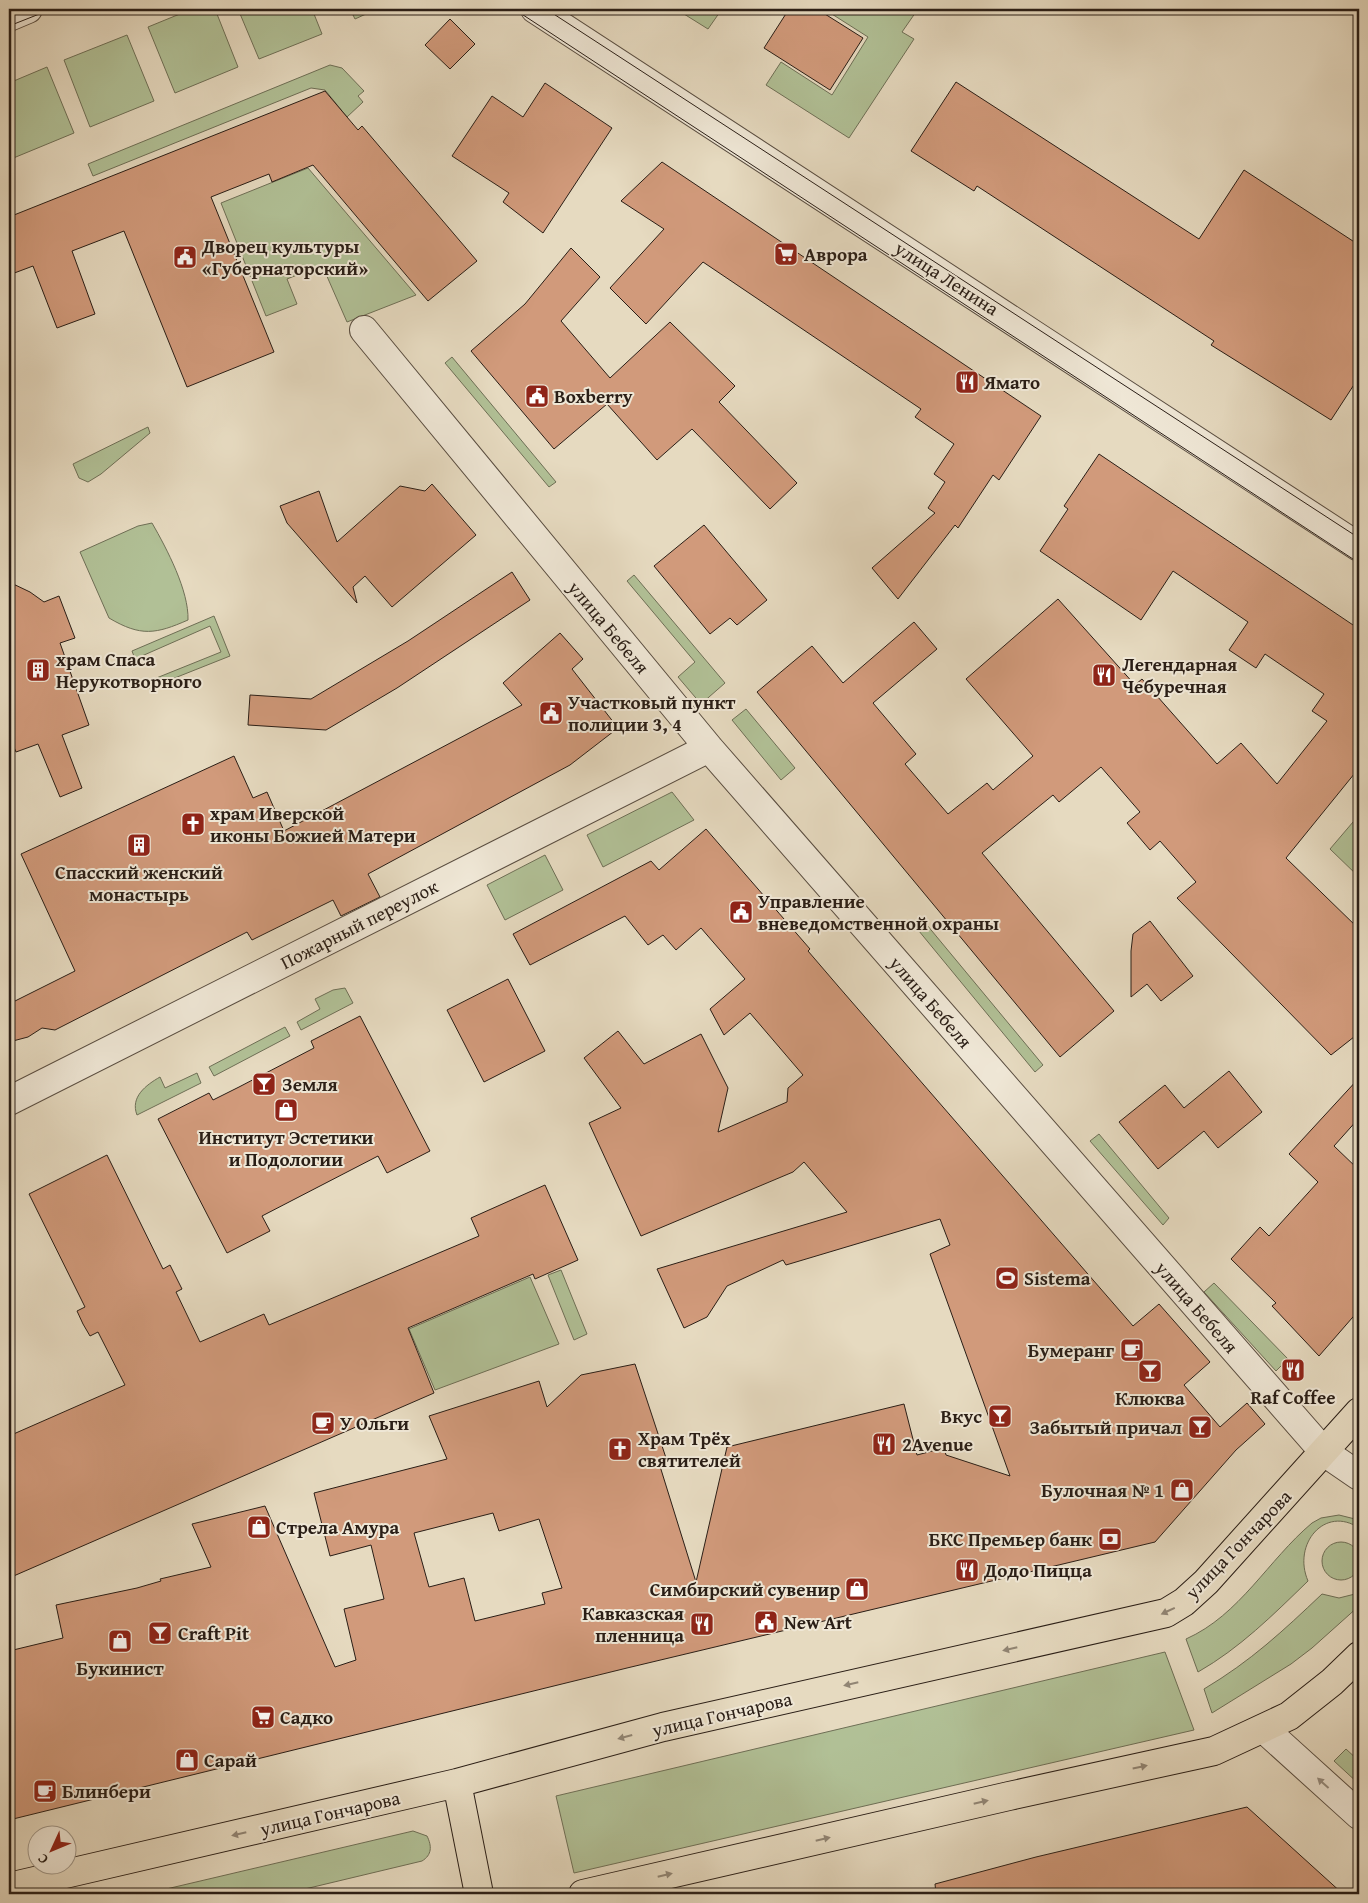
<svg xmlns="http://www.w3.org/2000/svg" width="1368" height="1903" font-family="'Gentium Book Plus',serif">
	<rect width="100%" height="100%" fill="#e6dac0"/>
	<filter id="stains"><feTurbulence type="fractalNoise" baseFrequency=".004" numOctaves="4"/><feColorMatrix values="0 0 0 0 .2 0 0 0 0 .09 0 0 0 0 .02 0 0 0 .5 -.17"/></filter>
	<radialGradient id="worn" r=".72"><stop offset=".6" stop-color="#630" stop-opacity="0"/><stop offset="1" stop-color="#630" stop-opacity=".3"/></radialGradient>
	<!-- green -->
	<path fill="#b1c096" stroke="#6e6f56" d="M192,9H215L238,67L175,93L148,27Z
		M238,9H312L322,34L259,59Z
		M350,9H377L355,19Z
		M676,9H722L708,29Z
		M824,9H918L902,32L914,39L849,138L766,85L781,62L832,95L868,37Z
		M127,35L154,101L90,127L64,60Z
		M330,65L342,68L364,91L358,96L363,102L347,117L325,90L311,88L93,176L88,164Z
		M47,67L74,133L11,159L9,154V83Z
		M308,168L416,295L347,322L322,265L287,279L297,304L266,316L221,203Z
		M452,357L556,482L549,487L445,363Z
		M148,427L150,433L101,474L88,482L79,478L73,464Z
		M152,523C167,549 189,591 188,620C156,634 141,637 109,618L80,552L138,526Z
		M634,575L725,683L701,704L678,677L695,662L627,581Z
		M214,616L230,656L147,689L144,683L221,652L210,626L135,659L132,651Z
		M746,709L795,768L781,780L732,720Z
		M672,792L694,820L603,867L587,835Z
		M1359,815V877L1330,849Z
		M545,855L563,890L505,920L487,885Z
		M922,919L1043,1065L1035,1072L914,925Z
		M345,988L353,1003L301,1030L297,1022L320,1009L315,999L333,990Z
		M285,1027L290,1036L214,1076L209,1067Z
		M197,1073L201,1083L137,1115C130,1097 146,1085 160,1077L165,1088Z
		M1099,1134L1169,1218L1163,1225L1090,1141Z
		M561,1270L587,1334L574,1340L548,1275Z
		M530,1277L559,1344L435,1390L409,1329Z
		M1214,1283L1288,1359L1276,1371L1204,1292Z
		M1339,1515L1359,1520V1528C1325,1505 1292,1544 1308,1581C1273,1615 1240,1648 1198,1672L1186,1639C1240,1615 1268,1560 1312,1523L1321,1518Z
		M1322 1561a19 19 0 1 1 38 0a19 19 0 1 1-38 0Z
		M1359,1593V1606L1312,1648L1291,1664L1212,1713L1204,1689C1251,1661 1283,1631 1322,1594L1339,1598Z
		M1165,1652L1194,1730L574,1873L556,1796Z
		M1346,1749L1359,1761V1784L1334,1761Z
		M413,1831L427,1836C432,1846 432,1855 422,1861L284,1894H145Z"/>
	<!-- building -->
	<path fill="#d19a7b" stroke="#2a1e16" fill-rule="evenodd" d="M789,9H817L863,38L830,90L764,48Z
		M450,19L475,44L450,69L425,45Z
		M956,82L1199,239L1244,170L1359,245V377L1331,420L1211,345L1214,341L977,186L974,191L911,151Z
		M545,83L612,128L543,233L503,202L509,193L452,156L492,96L523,117Z
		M325,91L358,130L362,126L477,261L428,301L313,165L272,182L269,174L211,197L274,352L187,387L124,231L72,251L95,314L57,328L33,266L9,275V217Z
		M662,162L1041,416L999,480L993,475L958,528L955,525L898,599L872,568L935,513L928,508L945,482L934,474L954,444L915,417L921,409L703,262L646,324L610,288L664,229L621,201Z
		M571,248L600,277L561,321L610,378L670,322L735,386L719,402L797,483L770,509L692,429L657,460L607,404L554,449L471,351L525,304Z
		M1099,454L1359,629V768L1286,858L1359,929V1033L1331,1055L1177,898L1196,882L1160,841L1150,850L1127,823L1140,812L1101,767L1059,802L1053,795L982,853L1114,1011L1060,1057L757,692L812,646L843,683L914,622L937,649L873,703L916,754L905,764L948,814L987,783L993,790L1033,756L966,679L1058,599L1135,685L1142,679L1217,764L1241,743L1277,784L1327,721L1312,711L1324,694L1265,654L1256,668L1229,650L1248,622L1173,571L1141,620L1040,551L1068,509L1064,506Z
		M432,484L476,535L392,607L365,576L353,587L357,603L287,523L280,506L319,491L337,542L400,486L425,491Z
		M704,525L767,600L737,625L730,618L710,634L654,566Z
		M512,572L530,600L397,688L326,730L248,725L250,695L311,699L408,641Z
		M9,582L30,592L44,602L59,596L75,638L60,643L89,725L62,735L82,788L60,797L38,744L16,752L9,735Z
		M560,633L583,659L572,669L618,728L570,765L368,874L380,897L341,916L333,900L252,940L247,932L55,1030L42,1028L28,1037L9,1042V1004L75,971L21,854L234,756L253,798L267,792L284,831L522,705L503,683Z
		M706,829L810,949L808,951L838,986L1133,1326L1159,1304L1210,1362L1184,1385L1220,1427L1247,1403L1265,1424L1236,1450L1155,1542L627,1668L9,1820V1651L63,1638L56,1605L137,1588L161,1581L160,1579L211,1567L192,1524L265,1506L335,1667L356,1660L344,1609L384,1599L371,1545L330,1556L314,1493L447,1459L429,1416L539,1381L547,1407L581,1375L635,1364L667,1461L659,1463L696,1582L727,1447L904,1404L917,1455L944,1448L946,1455L1010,1476L930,1254L950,1245L940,1219L786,1265L783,1260L727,1286L707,1317L684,1328L657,1269L847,1212L804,1162L793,1172L641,1236L589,1123L621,1108L584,1058L618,1031L644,1064L701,1034L728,1088L718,1132L787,1102L788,1088L803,1075L750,1013L724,1035L710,1009L745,979L701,928L676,950L663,935L648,945L625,916L530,965L513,934L651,861L659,870ZM493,1513L499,1531L539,1519L562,1588L542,1593L545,1604L475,1621L464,1578L429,1587L414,1533Z
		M1150,921L1193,976L1161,1001L1147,984L1131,997V951L1133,934Z
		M508,979L545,1051L484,1082L447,1010Z
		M360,1016L430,1151L387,1173L378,1156L262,1216L270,1231L227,1253L158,1119L209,1093L213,1100L239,1087L314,1048L311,1041Z
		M1229,1071L1262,1112L1218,1148L1204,1131L1158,1169L1119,1122L1165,1085L1184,1108Z
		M1359,1078V1118L1334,1146L1359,1170V1310L1319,1356L1272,1306L1276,1303L1231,1259L1260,1227L1269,1236L1318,1182L1289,1154Z
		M107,1155L163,1269L170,1265L182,1289L176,1292L200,1342L264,1314L269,1325L479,1236L471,1218L545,1185L578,1260L535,1279L533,1274L408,1328L434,1393L9,1578V1436L125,1385L98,1332L90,1336L83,1324L77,1311L85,1307L29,1194Z
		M1247,1807L1343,1894H936L935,1884L1036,1857Z"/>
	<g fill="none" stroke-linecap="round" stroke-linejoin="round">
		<!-- minor casing -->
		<g stroke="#594d40" stroke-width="30">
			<path id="minor" d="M535,9L1359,547
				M9,17L28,9
				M364,330L709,748L1324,1452L1359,1476
				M9,1101L709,748
				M1264,1729L1359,1815"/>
		</g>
		<!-- major casing -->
		<g stroke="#2a1e16" stroke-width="30">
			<path id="major" d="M457,1783L479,1894
				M9,1887L457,1783L663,1727L1166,1613L1184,1602L1206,1582L1359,1412
				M583,1894L1009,1796L1214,1751L1289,1716L1332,1682L1359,1656"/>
		</g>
		<!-- minor -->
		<use href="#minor" stroke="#efe7d6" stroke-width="28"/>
		<!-- major -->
		<use href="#major" stroke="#e6dac0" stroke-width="28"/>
		<!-- tram -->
		<path stroke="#2a1e16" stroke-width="1" d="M514,9L1359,563
			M546,9L1359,538
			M9,11L15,9
			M9,26L52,9"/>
	</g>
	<!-- one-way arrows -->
	<defs><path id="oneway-solid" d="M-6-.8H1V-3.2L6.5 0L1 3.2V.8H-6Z" transform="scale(1.25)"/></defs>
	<g fill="#918574">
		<use href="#oneway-solid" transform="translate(1168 1611) rotate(155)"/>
		<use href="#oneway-solid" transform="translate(1010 1649) rotate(167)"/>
		<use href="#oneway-solid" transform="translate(851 1684) rotate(167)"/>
		<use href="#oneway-solid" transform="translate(625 1737) rotate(165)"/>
		<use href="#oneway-solid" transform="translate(1140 1767) rotate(-12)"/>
		<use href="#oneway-solid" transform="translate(981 1802) rotate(-13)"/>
		<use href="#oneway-solid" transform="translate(239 1834) rotate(167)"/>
		<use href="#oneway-solid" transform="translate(823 1839) rotate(-13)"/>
		<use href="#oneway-solid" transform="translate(665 1875) rotate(-13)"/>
	</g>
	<use fill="#968d80" href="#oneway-solid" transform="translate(1323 1783) rotate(-138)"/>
	<!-- icons -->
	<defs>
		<g id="supermarket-square" transform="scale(1.25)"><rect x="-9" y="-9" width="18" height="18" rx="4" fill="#8f2418" stroke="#efe7d6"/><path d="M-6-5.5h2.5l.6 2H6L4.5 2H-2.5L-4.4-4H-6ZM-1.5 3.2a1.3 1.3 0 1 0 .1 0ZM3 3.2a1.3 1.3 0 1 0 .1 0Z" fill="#fff"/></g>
		<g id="civic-square" transform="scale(1.25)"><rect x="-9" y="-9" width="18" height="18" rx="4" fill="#8f2418" stroke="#efe7d6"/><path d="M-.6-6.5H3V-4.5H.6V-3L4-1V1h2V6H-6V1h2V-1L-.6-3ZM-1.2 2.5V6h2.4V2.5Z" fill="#fff"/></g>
		<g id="restaurant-square" transform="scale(1.25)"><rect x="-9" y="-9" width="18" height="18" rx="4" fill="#8f2418" stroke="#efe7d6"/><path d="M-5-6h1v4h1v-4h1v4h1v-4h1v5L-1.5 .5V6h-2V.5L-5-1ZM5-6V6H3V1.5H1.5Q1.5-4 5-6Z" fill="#fff"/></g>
		<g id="building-square" transform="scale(1.25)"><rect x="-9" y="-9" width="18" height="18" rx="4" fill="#8f2418" stroke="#efe7d6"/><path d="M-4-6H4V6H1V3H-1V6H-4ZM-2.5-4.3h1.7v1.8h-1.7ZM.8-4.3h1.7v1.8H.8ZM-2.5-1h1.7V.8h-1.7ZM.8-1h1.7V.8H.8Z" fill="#fff"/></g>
		<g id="church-square" transform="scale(1.25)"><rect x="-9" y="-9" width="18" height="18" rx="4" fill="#8f2418" stroke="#efe7d6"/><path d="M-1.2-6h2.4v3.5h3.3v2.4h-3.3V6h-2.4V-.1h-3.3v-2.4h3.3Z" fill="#fff"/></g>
		<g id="bar-square" transform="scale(1.25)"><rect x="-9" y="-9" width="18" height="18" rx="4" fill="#8f2418" stroke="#efe7d6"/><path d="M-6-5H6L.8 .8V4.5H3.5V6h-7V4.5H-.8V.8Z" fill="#fff"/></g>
		<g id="shop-square" transform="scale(1.25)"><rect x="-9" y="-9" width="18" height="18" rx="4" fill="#8f2418" stroke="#efe7d6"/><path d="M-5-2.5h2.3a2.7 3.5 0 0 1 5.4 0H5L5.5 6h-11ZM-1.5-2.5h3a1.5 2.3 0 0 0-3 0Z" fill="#fff"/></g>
		<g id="stadium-square" transform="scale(1.25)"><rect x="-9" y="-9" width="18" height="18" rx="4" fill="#8f2418" stroke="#efe7d6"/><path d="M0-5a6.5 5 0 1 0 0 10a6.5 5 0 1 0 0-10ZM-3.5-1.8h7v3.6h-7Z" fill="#fff"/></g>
		<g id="cafe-square" transform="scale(1.25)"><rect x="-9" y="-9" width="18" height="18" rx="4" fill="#8f2418" stroke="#efe7d6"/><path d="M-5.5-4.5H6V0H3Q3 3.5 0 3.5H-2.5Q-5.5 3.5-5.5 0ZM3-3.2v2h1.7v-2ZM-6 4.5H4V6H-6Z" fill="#fff"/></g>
		<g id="bank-square" transform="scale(1.25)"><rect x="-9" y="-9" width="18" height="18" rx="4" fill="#8f2418" stroke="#efe7d6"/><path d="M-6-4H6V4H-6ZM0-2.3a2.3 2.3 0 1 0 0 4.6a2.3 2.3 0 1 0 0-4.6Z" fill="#fff"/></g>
	</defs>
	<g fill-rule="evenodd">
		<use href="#supermarket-square" x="786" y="254"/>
		<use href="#civic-square" x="185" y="257"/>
		<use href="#restaurant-square" x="967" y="382"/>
		<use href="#civic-square" x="537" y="396"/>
		<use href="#building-square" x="38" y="670"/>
		<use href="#restaurant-square" x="1104" y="675"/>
		<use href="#civic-square" x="551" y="713"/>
		<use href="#church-square" x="193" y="824"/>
		<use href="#building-square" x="139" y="845"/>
		<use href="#civic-square" x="741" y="912"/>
		<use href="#bar-square" x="264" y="1084"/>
		<use href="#shop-square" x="286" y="1110"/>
		<use href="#stadium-square" x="1007" y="1278"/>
		<use href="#cafe-square" x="1132" y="1350"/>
		<use href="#restaurant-square" x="1293" y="1370"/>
		<use href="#bar-square" x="1150" y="1371"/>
		<use href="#bar-square" x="1000" y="1416"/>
		<use href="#cafe-square" x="323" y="1423"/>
		<use href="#bar-square" x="1200" y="1427"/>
		<use href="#restaurant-square" x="884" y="1444"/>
		<use href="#church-square" x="620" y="1449"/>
		<use href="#shop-square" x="1182" y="1490"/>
		<use href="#shop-square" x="259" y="1527"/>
		<use href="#bank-square" x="1110" y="1539"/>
		<use href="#restaurant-square" x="967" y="1570"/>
		<use href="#shop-square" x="857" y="1589"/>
		<use href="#civic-square" x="766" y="1622"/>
		<use href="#restaurant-square" x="702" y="1624"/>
		<use href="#bar-square" x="160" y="1633"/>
		<use href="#shop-square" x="120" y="1641"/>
		<use href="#supermarket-square" x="263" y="1717"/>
		<use href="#shop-square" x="187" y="1760"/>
		<use href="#cafe-square" x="45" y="1791"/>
	</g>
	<g text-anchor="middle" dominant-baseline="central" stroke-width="4" stroke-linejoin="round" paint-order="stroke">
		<!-- poi labels -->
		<g font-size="19" font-weight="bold" fill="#2a1e16" stroke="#efe7d6" text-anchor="start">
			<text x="202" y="246">Дворец культуры<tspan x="202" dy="22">«Губернаторский»</tspan></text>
			<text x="804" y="254">Аврора</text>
			<text x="984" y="382">Ямато</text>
			<text x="554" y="396">Boxberry</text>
			<text x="56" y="659">xрам Спаса<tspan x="56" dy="22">Нерукотворного</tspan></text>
			<text x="1122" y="664">Легендарная<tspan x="1122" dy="22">Чебуречная</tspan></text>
			<text x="568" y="702">Участковый пункт<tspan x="568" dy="22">полиции 3, 4</tspan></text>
			<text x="210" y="813">храм Иверской<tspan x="210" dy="22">иконы Божией Матери</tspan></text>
			<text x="139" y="872" text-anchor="middle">Спасский женский<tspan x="139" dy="22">монастырь</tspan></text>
			<text x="758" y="901">Управление<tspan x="758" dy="22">вневедомственной охраны</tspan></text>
			<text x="282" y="1084">Земля</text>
			<text x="286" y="1137" text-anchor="middle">Институт Эстетики<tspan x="286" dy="22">и Подологии</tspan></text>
			<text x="1024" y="1278">Sistema</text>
			<text x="1114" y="1350" text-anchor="end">Бумеранг</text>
			<text x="1293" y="1397" text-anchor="middle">Raf Coffee</text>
			<text x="1150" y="1398" text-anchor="middle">Клюква</text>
			<text x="982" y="1416" text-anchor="end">Вкус</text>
			<text x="340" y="1423">У Ольги</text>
			<text x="1182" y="1427" text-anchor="end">Забытый причал</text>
			<text x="638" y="1438">Храм Трёх<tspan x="638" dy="22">святителей</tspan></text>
			<text x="902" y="1444">2Avenue</text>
			<text x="1164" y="1490" text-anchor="end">Булочная № 1</text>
			<text x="276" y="1527">Стрела Амура</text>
			<text x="1092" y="1539" text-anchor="end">БКС Премьер банк</text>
			<text x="984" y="1570">Додо Пицца</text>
			<text x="840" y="1589" text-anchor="end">Симбирский сувенир</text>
			<text x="684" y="1613" text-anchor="end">Кавказская<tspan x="684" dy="22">пленница</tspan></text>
			<text x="784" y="1622">New Art</text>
			<text x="178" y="1633">Craft Pit</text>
			<text x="120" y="1668" text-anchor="middle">Букинист</text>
			<text x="280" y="1717">Садко</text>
			<text x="204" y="1760">Сарай</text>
			<text x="62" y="1791">Блинбери</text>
		</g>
		<!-- street labels -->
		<g font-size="19" fill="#2a1e16" stroke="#efe7d6">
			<text transform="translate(947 278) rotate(33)">улица Ленина</text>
			<text transform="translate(609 627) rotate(50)">улица Бебеля</text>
			<text transform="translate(359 924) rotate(-27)">Пожарный переулок</text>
			<text transform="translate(931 1002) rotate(49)">улица Бебеля</text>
			<text transform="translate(1197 1307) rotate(49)">улица Бебеля</text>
			<text transform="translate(1238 1544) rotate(-46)">улица Гончарова</text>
			<text transform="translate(722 1714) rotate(-13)">улица Гончарова</text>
			<text transform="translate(330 1813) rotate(-13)">улица Гончарова</text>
		</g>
	</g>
	<!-- margin -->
	<rect width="1368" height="1903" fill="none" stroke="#e6dac0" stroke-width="30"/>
	<rect x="10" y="10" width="1348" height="1883" fill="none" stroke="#2a1e16" stroke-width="2.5"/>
	<rect x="15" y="15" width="1338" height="1873" fill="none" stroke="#2a1e16"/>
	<!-- north arrow -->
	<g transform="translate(52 1850) rotate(226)"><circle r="24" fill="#efe7d6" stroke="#a09789"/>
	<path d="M0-4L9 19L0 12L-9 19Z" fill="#8f2418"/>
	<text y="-8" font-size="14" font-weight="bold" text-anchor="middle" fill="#2a1e16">С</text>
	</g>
	<rect width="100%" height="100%" filter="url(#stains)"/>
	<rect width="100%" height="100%" fill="url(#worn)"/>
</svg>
